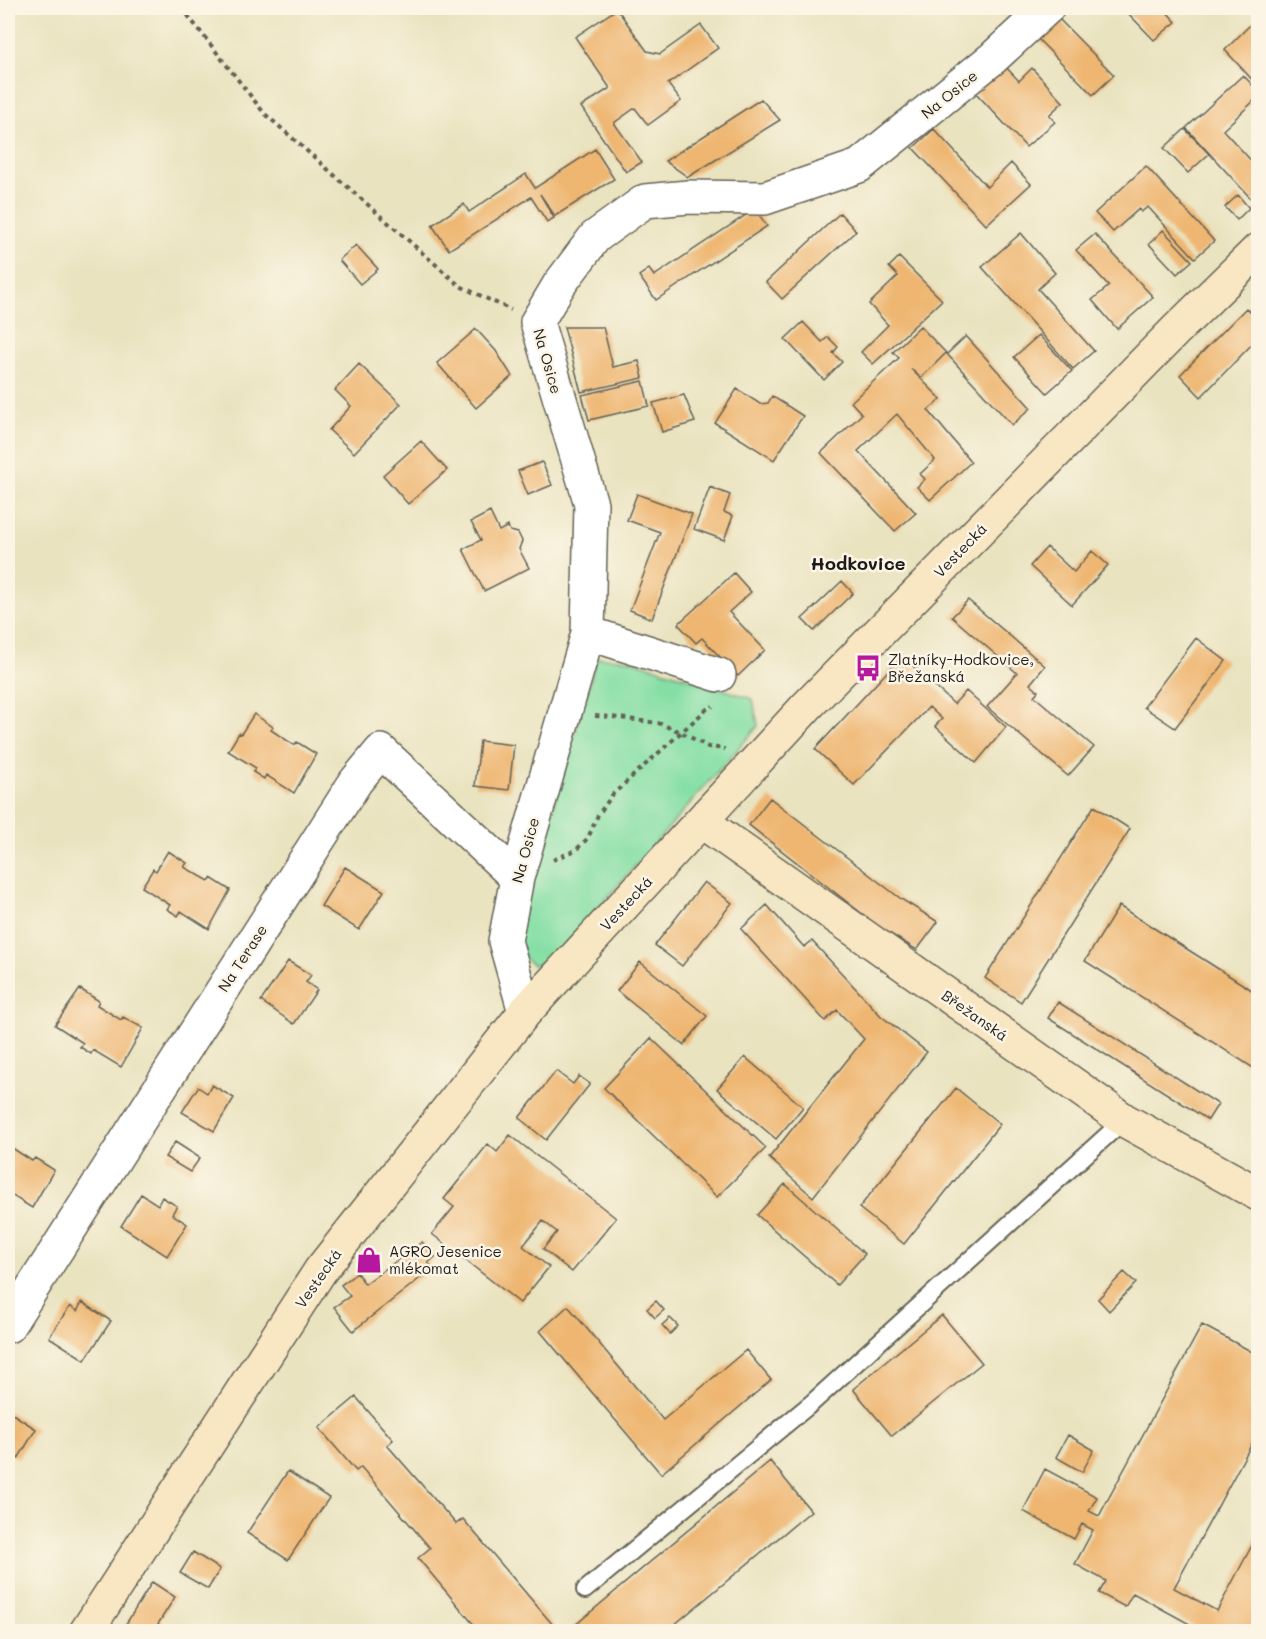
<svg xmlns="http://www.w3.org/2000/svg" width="1266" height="1639" font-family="Mali,sans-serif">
	<rect width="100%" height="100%" fill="#fcf5e5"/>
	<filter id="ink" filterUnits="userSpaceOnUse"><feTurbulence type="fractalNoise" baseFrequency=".0167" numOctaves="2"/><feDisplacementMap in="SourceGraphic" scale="12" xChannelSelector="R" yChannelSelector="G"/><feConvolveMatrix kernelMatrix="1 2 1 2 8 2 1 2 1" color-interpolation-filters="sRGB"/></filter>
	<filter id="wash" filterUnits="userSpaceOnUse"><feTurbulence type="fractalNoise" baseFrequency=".008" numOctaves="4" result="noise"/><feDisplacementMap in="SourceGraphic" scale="24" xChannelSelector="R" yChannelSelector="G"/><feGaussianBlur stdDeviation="1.35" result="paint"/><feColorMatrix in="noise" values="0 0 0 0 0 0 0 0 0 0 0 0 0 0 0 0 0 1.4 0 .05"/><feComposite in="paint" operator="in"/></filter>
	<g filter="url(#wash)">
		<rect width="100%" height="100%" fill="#eae3c0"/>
		<!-- green -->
		<path fill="#85dfa5" stroke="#507e60" stroke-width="1.5" d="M597,658L628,659L753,699L758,726L550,963L533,965L521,956L517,933Z"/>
		<g id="blocks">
			<!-- building -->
			<path fill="#eeb671" d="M1123,8H1163L1176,22L1154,40Z
				M617,9L647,51L660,54L701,25L718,48L668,84L681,101L648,125L635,108L614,123L642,162L626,172L581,107L610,88L575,37Z
				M1057,17L1114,75L1093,95L1036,37Z
				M1258,17V43L1252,38L1258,45V86L1225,50Z
				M1003,64L1019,81L1032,68L1063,102L1049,115L1055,122L1026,147L975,92Z
				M1243,75L1258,91V97L1223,130L1258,168V200L1255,203L1186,128Z
				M761,99L780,120L688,177L665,161Z
				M934,129L987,187L1011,163L1031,184L986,225L913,148Z
				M1185,129L1209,154L1188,173L1164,148Z
				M595,149L614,179L555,216L540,194L554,218L547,222L531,197L449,250L432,225L464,204L469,212L526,174L535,188Z
				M1146,166L1214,241L1195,258L1148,207L1141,212L1139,209L1113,232L1095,213Z
				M1238,195L1249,208L1237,220L1225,207Z
				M755,209L767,226L656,300L639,276L649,269L654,276Z
				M840,213L856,231L782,299L766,282Z
				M1163,230L1192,261L1177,274L1149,244Z
				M1021,233L1055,273L1038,289L1094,351L1073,369L982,267Z
				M1095,234L1153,297L1117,329L1092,300L1109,286L1076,250Z
				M356,245L378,269L360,284L339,260Z
				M899,257L942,300L873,364L861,352L888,325L869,304L898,276L889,267Z
				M1246,308L1258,320V338L1201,397L1180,375Z
				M803,322L822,342L828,337L838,347L833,353L842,362L824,380L785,339Z
				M920,326L946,353L921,378L911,369L941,399L928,410L971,462L930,500L917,487L925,479L920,474L935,460L897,414L858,451L916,513L895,531L821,453L862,414L851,402L899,358L893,352Z
				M564,327H603L613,367L639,361L643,378L581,392Z
				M476,329L496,351L512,376L476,408L437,363Z
				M1039,335L1072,371L1047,393L1014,357Z
				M966,336L1031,408L1012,425L947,354Z
				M359,364L401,404L354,453L329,430L351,406L335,390Z
				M643,381L649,406L589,420L582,395Z
				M737,389L760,404L768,403L772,396L803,416L774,460L715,423Z
				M684,395L695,422L662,432L653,403Z
				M421,441L447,470L408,504L383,475Z
				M542,462L552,485L528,495L518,471Z
				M710,487L730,495L724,512L733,516L724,540L694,529Z
				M637,494L692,514L652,619L630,610L660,532L627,520Z
				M490,512L499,531L508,526L510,531L518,533L522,541L519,549L529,568L484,591L463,549L481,540L471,522Z
				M1047,547L1074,572L1092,551L1108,565L1072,605L1030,566Z
				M734,573L751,592L729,612L765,650L738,676L702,638L696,643L678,624Z
				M842,581L853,593L814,631L802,619Z
				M968,600L1045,666L1030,684L1038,691L1034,696L1094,747L1068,776L987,707L1017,673L952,617Z
				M1196,638L1226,661L1175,728L1144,707Z
				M902,656L954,704L966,691L1006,727L976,763L935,726L942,719L929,707L854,785L815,749Z
				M254,714L273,727L271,730L294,745L297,742L316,754L294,793L266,775L264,779L253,772L256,768L228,751L239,733L241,734Z
				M480,741L514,745L509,790L475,786Z
				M770,798L901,899L938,922L917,950L879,927L749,825Z
				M1094,806L1130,829L1021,1002L985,978Z
				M168,851L187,863L184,867L209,881L211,878L230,890L209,929L181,911L178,916L167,909L170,905L142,887L153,869L156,871Z
				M345,867L384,891L359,930L321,906Z
				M704,882L732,903L682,966L655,945Z
				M767,905L804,947L812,941L881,1016L927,1052L813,1197L769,1158L864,1039L837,1010L825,1021L741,929Z
				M1119,906L1258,994V1071L1085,961Z
				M288,961L311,975L306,982L317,990L294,1024L261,1001Z
				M640,962L707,1016L684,1045L617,991Z
				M80,989L99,1001L97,1005L121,1020L123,1017L143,1028L121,1067L93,1050L91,1054L80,1047L83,1043L55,1025Z
				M1058,1002L1218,1104L1208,1120L1048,1018Z
				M651,1038L766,1148L717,1197L604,1088Z
				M745,1057L803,1107L776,1139L717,1089Z
				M556,1071L573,1084L579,1076L590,1084L546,1140L519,1118Z
				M212,1085L234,1098L214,1131L182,1112L198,1087L207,1093Z
				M956,1088L1000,1124L904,1244L859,1208Z
				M510,1135L616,1218L572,1272L543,1249L557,1232L543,1221L523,1246L549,1267L520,1303L432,1234L454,1207L444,1199L488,1144L497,1152Z
				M8,1140L11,1142L9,1146L32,1161L35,1158L54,1170L32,1208L8,1193Z
				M175,1142L200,1158L190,1172L165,1157Z
				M785,1184L865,1254L837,1285L757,1215Z
				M141,1194L158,1205L162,1197L177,1206L172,1214L187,1224L167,1256L121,1226Z
				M422,1242L435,1257L428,1263L433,1268L353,1331L334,1307L350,1296L341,1285L357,1273L365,1284Z
				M1124,1272L1136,1283L1109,1311L1098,1299Z
				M656,1301L664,1310L655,1318L647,1309Z
				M82,1302L111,1321L85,1360L49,1337L70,1306L77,1311Z
				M568,1306L663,1420L746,1350L771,1380L661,1474L540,1331Z
				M942,1315L982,1363L892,1436L853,1389Z
				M670,1318L678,1326L670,1334L662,1325Z
				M1202,1325L1258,1355V1432L1174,1588L1217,1611L1258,1534V1632H1204L1133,1593L1125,1607L1099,1593L1106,1581L1075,1564L1093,1530L1082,1524L1074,1539L1023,1511L1045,1469L1097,1497L1089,1511L1099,1516Z
				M356,1397L393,1440L387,1445L456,1524L463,1519L559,1632H480L418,1558L430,1548L361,1467L356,1471L319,1428Z
				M8,1411L36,1429L18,1459L8,1452Z
				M1068,1435L1094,1450L1082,1472L1056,1457Z
				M770,1461L811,1511L674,1625L680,1632H567Z
				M288,1471L329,1498L288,1560L247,1533Z
				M193,1552L220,1569L208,1589L180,1573Z
				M152,1582L175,1597L158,1624L163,1627L160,1632H121Z"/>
		</g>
	</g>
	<g filter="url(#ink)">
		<use href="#blocks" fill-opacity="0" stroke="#646255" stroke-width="1.5"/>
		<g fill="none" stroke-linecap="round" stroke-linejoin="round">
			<!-- lane casing -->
			<g stroke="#646255" stroke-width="20">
				<path id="lane" d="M585,1590L813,1402L1124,1120"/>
			</g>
			<!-- street casing -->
			<g stroke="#646255" stroke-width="36">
				<path id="street" d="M588,633L719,675
					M525,1012L505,941L517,878L588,633L591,504L537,322L559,285L595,237L645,201L688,197L765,198L859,166L993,58L1047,8
					M8,1326L356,781L381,751L517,878"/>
			</g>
			<!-- secondary casing -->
			<g stroke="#646255" stroke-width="36">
				<path id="secondary" d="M701,821L1124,1120L1258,1194
					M86,1632L320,1271L525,1012L807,706L1176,330L1258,250"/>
			</g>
			<!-- path -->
			<path stroke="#646255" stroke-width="4" stroke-dasharray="4.5 4.5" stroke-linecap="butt" d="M182,8L264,113L460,286L511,310
				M595,716L612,717L658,723L681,732L708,747L725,749
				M553,860L576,850L588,838L598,815L613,794L707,709L713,706"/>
			<!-- lane -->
			<use href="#lane" stroke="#fff" stroke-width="16"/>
			<!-- street -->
			<use href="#street" stroke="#fff" stroke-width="33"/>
			<!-- secondary -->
			<use href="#secondary" stroke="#f9e7c3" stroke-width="33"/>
		</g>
	</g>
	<!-- icons -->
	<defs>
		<g id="bus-bare" transform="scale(2.07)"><path d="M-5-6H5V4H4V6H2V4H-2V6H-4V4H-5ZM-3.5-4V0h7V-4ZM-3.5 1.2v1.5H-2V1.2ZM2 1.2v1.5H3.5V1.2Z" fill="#b5179e" stroke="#fcf5e5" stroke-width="2.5" paint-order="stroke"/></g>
		<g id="shop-bare" transform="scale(2.07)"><path d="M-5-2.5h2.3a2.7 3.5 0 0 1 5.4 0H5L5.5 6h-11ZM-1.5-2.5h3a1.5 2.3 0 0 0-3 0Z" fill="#b5179e" stroke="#fcf5e5" stroke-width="2.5" paint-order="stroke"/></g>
	</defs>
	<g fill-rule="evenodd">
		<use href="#bus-bare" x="868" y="668"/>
		<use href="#shop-bare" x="369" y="1260"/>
	</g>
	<g text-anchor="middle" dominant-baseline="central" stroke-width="5" stroke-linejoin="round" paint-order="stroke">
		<!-- street labels -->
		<g font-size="15" fill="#1c1c1c" stroke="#fcf5e5">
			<text transform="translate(949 94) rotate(-39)">Na Osice</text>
			<text transform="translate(548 361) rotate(74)">Na Osice</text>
			<text transform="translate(960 550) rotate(-46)">Vestecká</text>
			<text transform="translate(525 850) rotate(-75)">Na Osice</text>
			<text transform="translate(626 903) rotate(-47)">Vestecká</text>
			<text transform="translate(242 958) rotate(-57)">Na Terase</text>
			<text transform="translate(975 1015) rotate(35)">Břežanská</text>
			<text transform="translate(318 1278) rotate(-55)">Vestecká</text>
		</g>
		<!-- poi labels -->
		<g font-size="15" fill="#1c1c1c" stroke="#fcf5e5" text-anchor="start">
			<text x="888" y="659">Zlatníky-Hodkovice,<tspan x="888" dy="17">Břežanská</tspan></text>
			<text x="389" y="1251">AGRO Jesenice<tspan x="389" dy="17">mlékomat</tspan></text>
		</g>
		<!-- quarter labels -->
		<g font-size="18" font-weight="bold" fill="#1c1c1c" stroke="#fcf5e5">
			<text x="858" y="563">Hodkovice</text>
		</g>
	</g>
	<!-- margin -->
	<rect width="1266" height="1639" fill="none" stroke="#fcf5e5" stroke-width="30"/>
</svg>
